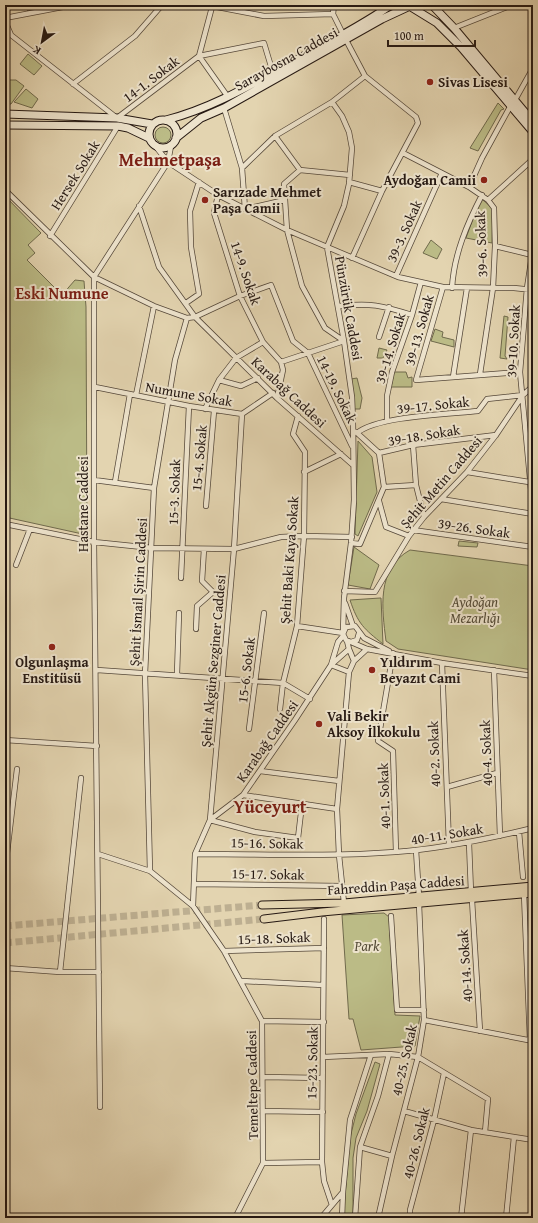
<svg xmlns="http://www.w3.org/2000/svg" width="538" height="1223" font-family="'Gentium Book Plus',serif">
	<rect width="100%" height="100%" fill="#e3d4b0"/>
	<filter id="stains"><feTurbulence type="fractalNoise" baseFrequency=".005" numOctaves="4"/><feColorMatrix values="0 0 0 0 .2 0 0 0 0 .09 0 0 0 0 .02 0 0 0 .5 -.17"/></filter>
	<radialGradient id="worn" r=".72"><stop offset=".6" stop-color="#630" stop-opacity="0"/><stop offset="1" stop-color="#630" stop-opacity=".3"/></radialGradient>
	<!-- green -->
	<path fill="#bbbb86" stroke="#706a4c" d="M22,5H51L28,11Z
		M28,54L42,66L34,75L20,64Z
		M5,80H16L24,86L11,104H5Z
		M26,89L38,99L32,108L14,102Z
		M498,103L504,109L501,110L478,151L470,148Z
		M155 135a8 8 0 1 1 16 0a8 8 0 1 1-16 0Z
		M5,196L41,233L28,245L35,253L27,260L62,295L75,280L84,281L86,307L87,535L5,517Z
		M482,199L493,209L492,243L466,238L474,216Z
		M431,240L442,249L437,259L423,253Z
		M504,316L508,317L505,356L507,359L500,358Z
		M435,329L443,332L442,337L454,340V347L431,341Z
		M379,348L387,350L383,358H377Z
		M394,372H406L408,378L412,377V387H391Z
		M357,378L362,398L360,409H354L351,379Z
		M358,441L372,457L377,492L358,536L355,534Z
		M459,541L478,543L477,547L458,546Z
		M354,547L379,565L370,589L348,585Z
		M410,550L533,566V670L398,649L386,641C382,609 376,569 410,550Z
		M380,598H381L383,644C364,629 358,624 350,600Z
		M384,913L389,917L395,1015L420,1016L415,1046L361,1050L353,1019H349L342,915Z
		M375,1062L380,1064L367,1111L356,1138L353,1158V1218H343L350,1138L356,1114Z"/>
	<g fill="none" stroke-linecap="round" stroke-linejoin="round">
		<!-- primary-tunnel -->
		<path stroke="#bdaf91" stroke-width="7" stroke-dasharray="7 3.5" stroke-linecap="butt" d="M5,926L262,905
			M5,943L264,919"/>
		<!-- street casing -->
		<g stroke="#55483a" stroke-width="6">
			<path id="street" d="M207,5L264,16L333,14L343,34
				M212,7L199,56L228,97
				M333,14L334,5
				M5,18L73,5
				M5,21L11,35L117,118L199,56L264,43L273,73
				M454,28L512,5
				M73,84L135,36L162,5
				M515,100L533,68
				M224,108L242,168L245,209L285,200
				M275,136L300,170
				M156,147L168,162L218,195L287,230L398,277L443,287L514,288L533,290
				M403,153L469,187L488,200L494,208L495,246L493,288L480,374
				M530,162L533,177
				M242,168L275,136L332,102
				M349,182L382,191
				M469,187L482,158L511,105
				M5,190L94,277L154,306L187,318L195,317L277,398L353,465
				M218,195L214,213L240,296L263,342L281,362L283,370L277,398
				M488,200L533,159
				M139,206L159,267L195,317L240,296L271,285L293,341L308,353L352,446
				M533,223L532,255L527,288L520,372L533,511
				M50,236L118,126
				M495,246L532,255
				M352,258L382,191L418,123L416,117L365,76
				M396,276L442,173
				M94,277V542L100,1107
				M94,277L168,162L171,146
				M443,287L416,380L520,372
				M452,288C454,254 467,224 482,195
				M186,303L199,294L191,247L190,211L199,182
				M339,306C371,303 381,305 412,315
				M379,337L389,307
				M344,341L325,328L302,286L287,230L284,184L300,170L350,175
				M281,362L344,341
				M453,377L467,288
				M219,380L241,386L258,378
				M95,387L189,406L242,414L273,393
				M136,395L154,306
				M205,409L219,380L236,358L263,342
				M387,421V396L392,372L412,315L421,282
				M357,433C377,416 450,414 478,411L487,399L523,395
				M413,445L416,485L424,517
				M379,453L413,445L496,435
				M304,472L341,454
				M467,472L529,482
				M94,480L154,488
				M115,482L130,394
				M384,487L416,485
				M441,499L533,514
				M379,501L386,527L409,536
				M206,506L214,411
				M5,524L94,542L152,548L234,549L281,537L304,536L352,537
				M413,530L533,547
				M351,543L360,544L384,487L379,453L356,432
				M16,565L30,529
				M181,578L189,406
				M344,591L375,592L409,536L424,517L467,472L496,435L523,395L533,386
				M345,603L353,626
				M297,626L343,633
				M196,629L197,606L213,592L202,581L204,549
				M343,632L344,598L351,543L354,500L353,421L352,397L344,341L327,247L344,206L349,184L352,148L349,132L342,116L332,102L365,76L346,40
				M359,633L357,640L351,642L346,640L343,634L346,627L355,626L364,638L389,651
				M343,636L338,642L331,665L349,672
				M351,642L367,649L442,663L533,676
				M393,653L378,741L393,751L396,852
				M354,661L367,649
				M442,663L449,845
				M97,670L283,683L310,699
				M494,670L500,836
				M177,674L179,613
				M280,709L283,683L297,626L304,536L305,452L293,434L298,416
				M249,729L264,613
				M5,740L97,746
				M260,771L339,781
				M447,787L497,773
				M243,795L337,809
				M210,820L243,795L295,720L331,665L349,649L347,641
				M210,820L255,832L298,838L302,804
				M519,832L523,877
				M469,843L471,892
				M416,850L419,897
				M98,854L150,871L193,906L224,951L262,1021L263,1163L235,1218
				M195,854C262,854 329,857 395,852C442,849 488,839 533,828
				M5,870L17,769
				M150,871L145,674L154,488L175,360L187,318
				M194,884L342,886
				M524,894L530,1041
				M472,900L480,1031
				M344,903L339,855L337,809L349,672L354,661L349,649
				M193,906L195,854L210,820L234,549L242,414
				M391,916L397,1010H424
				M324,919L322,1162L324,1181L332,1205
				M224,951L324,948
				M5,968L60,972H99
				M60,972L81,778
				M242,981L323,985
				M424,1020L533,1041
				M262,1021L324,1022
				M323,1057L389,1054L418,1057L488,1099L485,1132
				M264,1077L322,1078
				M264,1111L323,1112
				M404,1111L471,1130L533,1140
				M360,1147L392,1156
				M263,1163L322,1162
				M321,1218L343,1192
				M342,1218L343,1192L350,1120L371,1055
				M355,1218L360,1147L378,1096L389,1054
				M378,1218L392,1156L418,1057L424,1020L419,904
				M410,1218V1210L434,1120L444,1073
				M461,1218L471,1130
				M506,1218L514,1137"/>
		</g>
		<!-- secondary casing -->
		<g stroke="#261913" stroke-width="9">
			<path id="secondary" d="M432,5L454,28L533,122
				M411,7L437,23L461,47L533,132
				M5,114L117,118L152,124
				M149 134a14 14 0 1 1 28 0a14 14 0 1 1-28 0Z
				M166,120C213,108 254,83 296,60C328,43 361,26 391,5
				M5,125L118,126L128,128L149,138
				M176,138L201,118L224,108L382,19L410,6"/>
		</g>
		<!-- primary casing -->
		<g stroke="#261913" stroke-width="9">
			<path id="primary" d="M262,905L344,903L533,886
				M264,919L322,912L533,893"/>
		</g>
		<!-- street -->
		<use href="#street" stroke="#ede3cc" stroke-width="4.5"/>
		<!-- secondary -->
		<use href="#secondary" stroke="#ede3cc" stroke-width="7"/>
		<!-- primary -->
		<use href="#primary" stroke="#e3d4b0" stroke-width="7"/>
	</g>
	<!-- markers -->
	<g fill="#8f2418" stroke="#ede3cc" stroke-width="1.5">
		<circle cx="430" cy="82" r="4"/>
		<circle cx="484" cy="180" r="4"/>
		<circle cx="205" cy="200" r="4"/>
		<circle cx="52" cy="647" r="4"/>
		<circle cx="372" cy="670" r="4"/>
		<circle cx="319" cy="724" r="4"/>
	</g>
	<g text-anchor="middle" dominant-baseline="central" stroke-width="4" stroke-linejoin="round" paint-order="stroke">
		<!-- street labels -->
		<g font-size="14" fill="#261913" stroke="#ede3cc">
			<text transform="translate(286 59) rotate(-29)">Saraybosna Caddesi</text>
			<text transform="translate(151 79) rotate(-37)">14-1. Sokak</text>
			<text transform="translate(75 175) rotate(-58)">Hersek Sokak</text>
			<text transform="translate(404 231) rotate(-66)">39-3. Sokak</text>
			<text transform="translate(481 244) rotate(-92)">39-6. Sokak</text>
			<text transform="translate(246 273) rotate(71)">14-9. Sokak</text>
			<text transform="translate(349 308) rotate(80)">Pünzürük Caddesi</text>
			<text transform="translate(419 330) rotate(-74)">39-13. Sokak</text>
			<text transform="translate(513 341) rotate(-87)">39-10. Sokak</text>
			<text transform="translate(390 348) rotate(-73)">39-14. Sokak</text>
			<text transform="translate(337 389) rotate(64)">14-19. Sokak</text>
			<text transform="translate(289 392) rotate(43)">Karabağ Caddesi</text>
			<text transform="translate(189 394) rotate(10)">Numune Sokak</text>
			<text transform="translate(433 405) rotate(-6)">39-17. Sokak</text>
			<text transform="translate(424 435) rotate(-9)">39-18. Sokak</text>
			<text transform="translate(199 458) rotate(-85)">15-4. Sokak</text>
			<text transform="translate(441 482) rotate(-49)">Şehit Metin Caddesi</text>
			<text transform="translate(174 492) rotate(-88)">15-3. Sokak</text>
			<text transform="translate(83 504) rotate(-90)">Hastane Caddesi</text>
			<text transform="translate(474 528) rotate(8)">39-26. Sokak</text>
			<text transform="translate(289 560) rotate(-86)">Şehit Baki Kaya Sokak</text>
			<text transform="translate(138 592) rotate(-87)">Şehit İsmail Şirin Caddesi</text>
			<text transform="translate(213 661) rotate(-85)">Şehit Akgün Sezginer Caddesi</text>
			<text transform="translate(246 670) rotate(-83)">15-6. Sokak</text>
			<text transform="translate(267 741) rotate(-55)">Karabağ Caddesi</text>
			<text transform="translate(486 753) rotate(-92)">40-4. Sokak</text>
			<text transform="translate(434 754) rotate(-92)">40-2. Sokak</text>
			<text transform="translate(384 796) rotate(-92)">40-1. Sokak</text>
			<text transform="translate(447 834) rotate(-9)">40-11. Sokak</text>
			<text transform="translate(267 843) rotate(1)">15-16. Sokak</text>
			<text transform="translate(268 874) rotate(1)">15-17. Sokak</text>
			<text transform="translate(396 885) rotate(-4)">Fahreddin Paşa Caddesi</text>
			<text transform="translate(274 938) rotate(-2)">15-18. Sokak</text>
			<text transform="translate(465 966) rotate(-94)">40-14. Sokak</text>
			<text transform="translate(404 1060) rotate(-77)">40-25. Sokak</text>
			<text transform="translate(312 1063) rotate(-89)">15-23. Sokak</text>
			<text transform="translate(252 1085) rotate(-91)">Temeltepe Caddesi</text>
			<text transform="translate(416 1143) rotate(-76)">40-26. Sokak</text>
		</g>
		<!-- poi labels -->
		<g font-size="14" font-weight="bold" fill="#261913" stroke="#ede3cc" text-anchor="start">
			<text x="438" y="82">Sivas Lisesi</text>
			<text x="476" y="180" text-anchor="end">Aydoğan Camii</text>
			<text x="213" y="192">Sarızade Mehmet<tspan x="213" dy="16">Paşa Camii</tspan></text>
			<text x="52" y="662" text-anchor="middle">Olgunlaşma<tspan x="52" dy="16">Enstitüsü</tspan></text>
			<text x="380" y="662">Yıldırım<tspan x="380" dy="16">Beyazıt Cami</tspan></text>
			<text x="327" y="716">Vali Bekir<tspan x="327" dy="16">Aksoy İlkokulu</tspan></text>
		</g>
		<!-- park labels -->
		<g font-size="14" font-style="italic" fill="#534a36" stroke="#ede3cc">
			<text x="475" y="602">Aydoğan<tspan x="475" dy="16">Mezarlığı</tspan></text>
			<text x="367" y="946">Park</text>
		</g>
		<!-- quarter labels -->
		<g font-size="16" font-weight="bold" fill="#7a1f14" stroke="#ede3cc">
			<text x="62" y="293">Eski Numune</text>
		</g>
		<!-- district labels -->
		<g font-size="18" font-weight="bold" fill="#7a1f14" stroke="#ede3cc">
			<text x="170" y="159">Mehmetpaşa</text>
			<text x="270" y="806">Yüceyurt</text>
		</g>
	</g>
	<!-- margin -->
	<rect width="538" height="1223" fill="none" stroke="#e3d4b0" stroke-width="20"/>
	<rect x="6" y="6" width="526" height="1211" fill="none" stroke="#261913" stroke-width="2"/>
	<rect x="10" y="10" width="518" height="1203" fill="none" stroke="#261913"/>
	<!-- north arrow -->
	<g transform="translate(42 42) rotate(212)" stroke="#ede3cc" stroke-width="3" paint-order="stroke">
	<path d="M0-3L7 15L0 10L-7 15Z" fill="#261913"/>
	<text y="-6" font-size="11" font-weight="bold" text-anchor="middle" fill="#261913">K</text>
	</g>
	<!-- scale -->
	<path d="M388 40v6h87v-6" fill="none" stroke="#261913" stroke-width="2"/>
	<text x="394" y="40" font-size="12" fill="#261913" stroke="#ede3cc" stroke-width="3" paint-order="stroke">100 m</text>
	<rect width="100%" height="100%" filter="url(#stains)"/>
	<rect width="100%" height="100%" fill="url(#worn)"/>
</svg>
